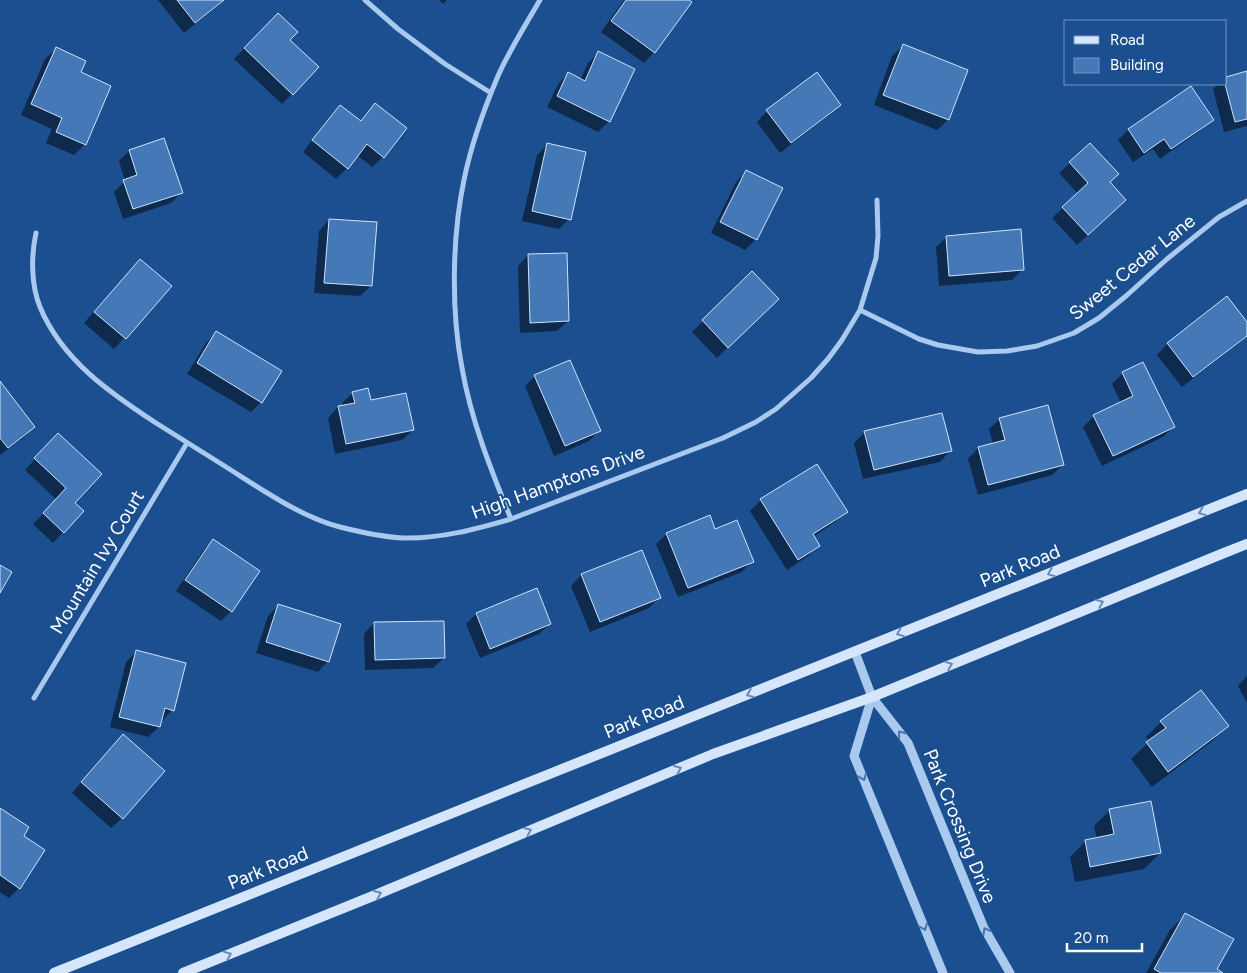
<svg xmlns="http://www.w3.org/2000/svg" width="1247" height="973" font-family="Figtree,sans-serif">
	<rect width="100%" height="100%" fill="#1b4f8f"/>
	<!-- shadow -->
	<path fill="#0007" d="M158,0H225L184,33Z
		M439,0H447L443,4Z
		M624,0H687L654,52L644,63L601,32Z
		M267,25L288,40L292,94L282,104L234,59Z
		M903,46L966,71L948,120L937,130L874,105L892,56Z
		M56,49L80,73L85,144L74,155L46,143L52,129L21,115L45,59Z
		M599,53L609,121L598,132L547,107L558,84L568,74L580,80L588,63Z
		M1247,73V126L1224,132L1213,89L1219,84H1226V78Z
		M1190,88L1212,120L1201,130L1160,159L1153,149L1133,162L1118,140L1128,130Z
		M375,104L383,157L372,167L357,155L347,168L336,179L303,152L330,117L340,106L360,122Z
		M840,105L829,115L780,153L757,122L767,111Z
		M548,144L569,219L559,229L522,221L537,155Z
		M129,151L181,193L171,203L123,219L114,192L125,181L119,161Z
		M1070,163L1109,183L1114,211L1077,245L1052,218L1078,194L1059,173Z
		M746,172L756,239L745,250L711,233L736,182Z
		M329,220L371,286L360,296L314,293L319,231Z
		M947,237L1023,269L1012,280L939,286L936,247Z
		M528,255L568,321L557,331L520,333L518,266Z
		M140,260L170,286L114,349L84,323Z
		M752,273L777,299L717,358L692,332Z
		M1227,298L1247,324V335L1241,341L1182,387L1157,355L1167,344Z
		M216,333L261,402L251,412L187,374L206,343Z
		M1123,373L1173,427L1163,437L1102,466L1083,427L1094,416L1121,403L1112,384Z
		M535,376L599,431L589,441L554,456L525,386Z
		M0,383L34,427L23,438L0,455Z
		M353,393L370,402L413,430L402,440L335,454L328,418L338,407L343,406L342,403Z
		M1000,419L1063,465L1052,475L978,495L968,459L978,448L993,444L989,429Z
		M865,432L950,451L940,462L863,479L854,443Z
		M48,445L73,503L63,532L53,543L33,524L57,500L25,470Z
		M761,500L846,512L835,522L813,537L819,546L808,556L787,570L750,511Z
		M714,530L752,561L742,572L678,597L656,544L667,534Z
		M213,541L231,611L221,621L176,591L203,551Z
		M581,575L659,597L649,608L590,632L571,586Z
		M536,590L550,624L539,634L480,658L466,624L476,614Z
		M278,606L328,661L318,672L256,653L268,616Z
		M374,623L444,658L433,668L365,670L364,634Z
		M137,651L172,710L162,721L161,720L159,727L148,737L110,727L126,662Z
		M1247,676V703L1238,686Z
		M1161,722L1227,726L1211,742L1152,787L1131,759L1149,742L1146,737Z
		M113,746L122,818L111,828L72,793Z
		M0,809L22,836L19,888L9,898L0,892Z
		M1110,810L1160,853L1144,869L1075,882L1070,857L1086,841L1097,839L1094,826Z
		M1186,914L1215,969L1221,973H1146L1170,930Z"/>
	<!-- building -->
	<path fill="#4478b7" stroke="#cfe3fa" d="M177,0H224L195,23Z
		M626,0H689L692,2L655,53L611,21Z
		M278,13L298,32L290,40L319,67L293,95L244,48Z
		M903,44L968,70L949,120L883,95Z
		M56,47L86,61L81,72L111,86L86,145L56,132L62,118L31,104Z
		M598,51L635,69L610,122L557,96L568,72L585,81Z
		M1247,71V119L1235,122L1225,84H1226V77Z
		M817,72L841,105L791,143L766,110Z
		M1191,86L1214,120L1171,149L1164,139L1144,153L1128,129Z
		M375,103L407,128L384,158L367,144L348,169L312,140L340,105L361,121Z
		M164,138L183,193L133,209L123,180L137,175L129,150Z
		M547,143L586,152L571,220L532,211Z
		M1090,143L1119,174L1110,182L1126,200L1088,235L1062,207L1088,183L1069,162Z
		M746,170L783,188L757,240L720,222Z
		M329,219L377,222L372,286L324,283Z
		M1021,229L1024,270L949,276L946,236Z
		M567,253L569,321L530,323L528,254Z
		M140,259L172,286L126,339L94,312Z
		M752,271L779,299L728,348L702,320Z
		M1227,296L1247,322V336L1193,377L1167,343Z
		M216,331L282,371L262,403L197,363Z
		M570,360L601,431L565,446L534,375Z
		M1143,362L1175,427L1113,456L1093,415L1133,396L1122,372Z
		M0,381L35,427L8,448L0,438Z
		M368,388L371,400L406,393L414,430L346,444L338,406L355,403L352,392Z
		M1048,405L1064,465L988,485L978,447L1005,440L999,418Z
		M942,413L952,451L874,470L864,431Z
		M58,433L102,474L75,503L84,511L64,533L43,513L66,488L34,458Z
		M817,464L848,512L813,534L820,546L798,560L760,499Z
		M710,515L715,529L737,520L754,562L688,588L666,533Z
		M213,539L260,571L232,612L185,580Z
		M642,550L661,598L600,622L581,574Z
		M0,565L12,572L0,593Z
		M537,588L551,624L490,649L476,613Z
		M278,604L341,624L329,662L266,642Z
		M444,621L445,658L375,660L374,622Z
		M136,650L186,663L174,711L165,708L160,727L119,717Z
		M1201,690L1229,726L1168,772L1146,742L1166,728L1160,721Z
		M123,734L165,771L123,819L81,782Z
		M1151,801L1161,853L1090,867L1085,840L1114,834L1109,809Z
		M0,808L29,827L24,836L45,850L20,889L0,875Z
		M1185,913L1234,939L1217,969L1223,973H1161L1154,969Z"/>
	<g fill="none" stroke-linecap="round" stroke-linejoin="round">
		<!-- minor -->
		<path stroke="#a9c9ee" stroke-width="5" d="M365,0L398,29L445,64L491,93
			M36,233C31,256 31,285 40,307C62,360 110,393 156,423C178,437 201,451 223,465C258,487 300,517 340,527C360,532 382,537 403,538C440,539 476,529 511,519L723,438L756,422L776,409L811,378L828,359L842,340L860,310L876,258L878,236L877,200
			M860,310L919,339L938,345L978,352L1007,351L1037,346L1074,333L1099,318L1126,296L1167,259L1219,217L1247,201
			M511,519C491,470 471,420 462,368C451,311 452,237 464,180C471,145 484,109 498,76C509,51 526,24 540,0
			M34,698L187,443"/>
		<!-- tertiary -->
		<path stroke="#a9c9ee" stroke-width="9" d="M855,652L872,697L908,743L984,928L1010,973
			M872,697L854,756L943,973"/>
		<!-- secondary -->
		<path stroke="#d6e6fa" stroke-width="10" d="M54,973L1247,494
			M183,973L373,896L713,754L872,697L1224,553L1247,544"/>
	</g>
	<!-- one-way arrows -->
	<defs><path id="oneway-chevron" d="M-2-3.5L2.5 0L-2 3.5" fill="none" stroke-width="1.6" stroke-linecap="round" stroke-linejoin="round" transform="scale(1.25)"/></defs>
	<g stroke="#668bba">
		<use href="#oneway-chevron" transform="translate(1202 512) rotate(158)"/>
		<use href="#oneway-chevron" transform="translate(1051 573) rotate(158)"/>
		<use href="#oneway-chevron" transform="translate(1100 603) rotate(-22)"/>
		<use href="#oneway-chevron" transform="translate(900 633) rotate(158)"/>
		<use href="#oneway-chevron" transform="translate(949 665) rotate(-22)"/>
		<use href="#oneway-chevron" transform="translate(750 694) rotate(158)"/>
		<use href="#oneway-chevron" transform="translate(678 769) rotate(-23)"/>
		<use href="#oneway-chevron" transform="translate(528 831) rotate(-23)"/>
		<use href="#oneway-chevron" transform="translate(378 894) rotate(-23)"/>
		<use href="#oneway-chevron" transform="translate(228 955) rotate(-22)"/>
	</g>
	<g stroke="#4674ac">
		<use href="#oneway-chevron" transform="translate(901 734) rotate(-129)"/>
		<use href="#oneway-chevron" transform="translate(863 777) rotate(68)"/>
		<use href="#oneway-chevron" transform="translate(924 927) rotate(68)"/>
		<use href="#oneway-chevron" transform="translate(986 931) rotate(-118)"/>
	</g>
	<g text-anchor="middle" dominant-baseline="central" stroke-width="4" stroke-linejoin="round" paint-order="stroke">
		<!-- street labels -->
		<g font-size="19" fill="#fff" stroke="#1b4f8f">
			<text transform="translate(1132 267) rotate(-39)">Sweet Cedar Lane</text>
			<text transform="translate(558 482) rotate(-20)">High Hamptons Drive</text>
			<text transform="translate(97 562) rotate(-59)">Mountain Ivy Court</text>
			<text transform="translate(1020 566) rotate(-22)">Park Road</text>
			<text transform="translate(644 717) rotate(-22)">Park Road</text>
			<text transform="translate(960 826) rotate(68)">Park Crossing Drive</text>
			<text transform="translate(268 868) rotate(-22)">Park Road</text>
		</g>
	</g>
	<!-- legend -->
	<rect x="1064" y="20" width="162" height="65" fill="#1b4f8f" stroke="#7695bc"/>
	<rect x="1074" y="36" width="25" height="8" fill="#d6e6fa" stroke="#7695bc"/>
	<text x="1110" y="45" font-size="15" fill="#ffffff">Road</text>
	<rect x="1074" y="58" width="25" height="15" fill="#4478b7" stroke="#7695bc"/>
	<text x="1110" y="70" font-size="15" fill="#ffffff">Building</text>
	<!-- scale -->
	<path d="M1067 943v8h75v-8" fill="none" stroke="#ffffff" stroke-width="2.5"/>
	<text x="1074" y="943" font-size="15" fill="#ffffff" stroke="#1b4f8f" stroke-width="4" paint-order="stroke">20 m</text>
</svg>
